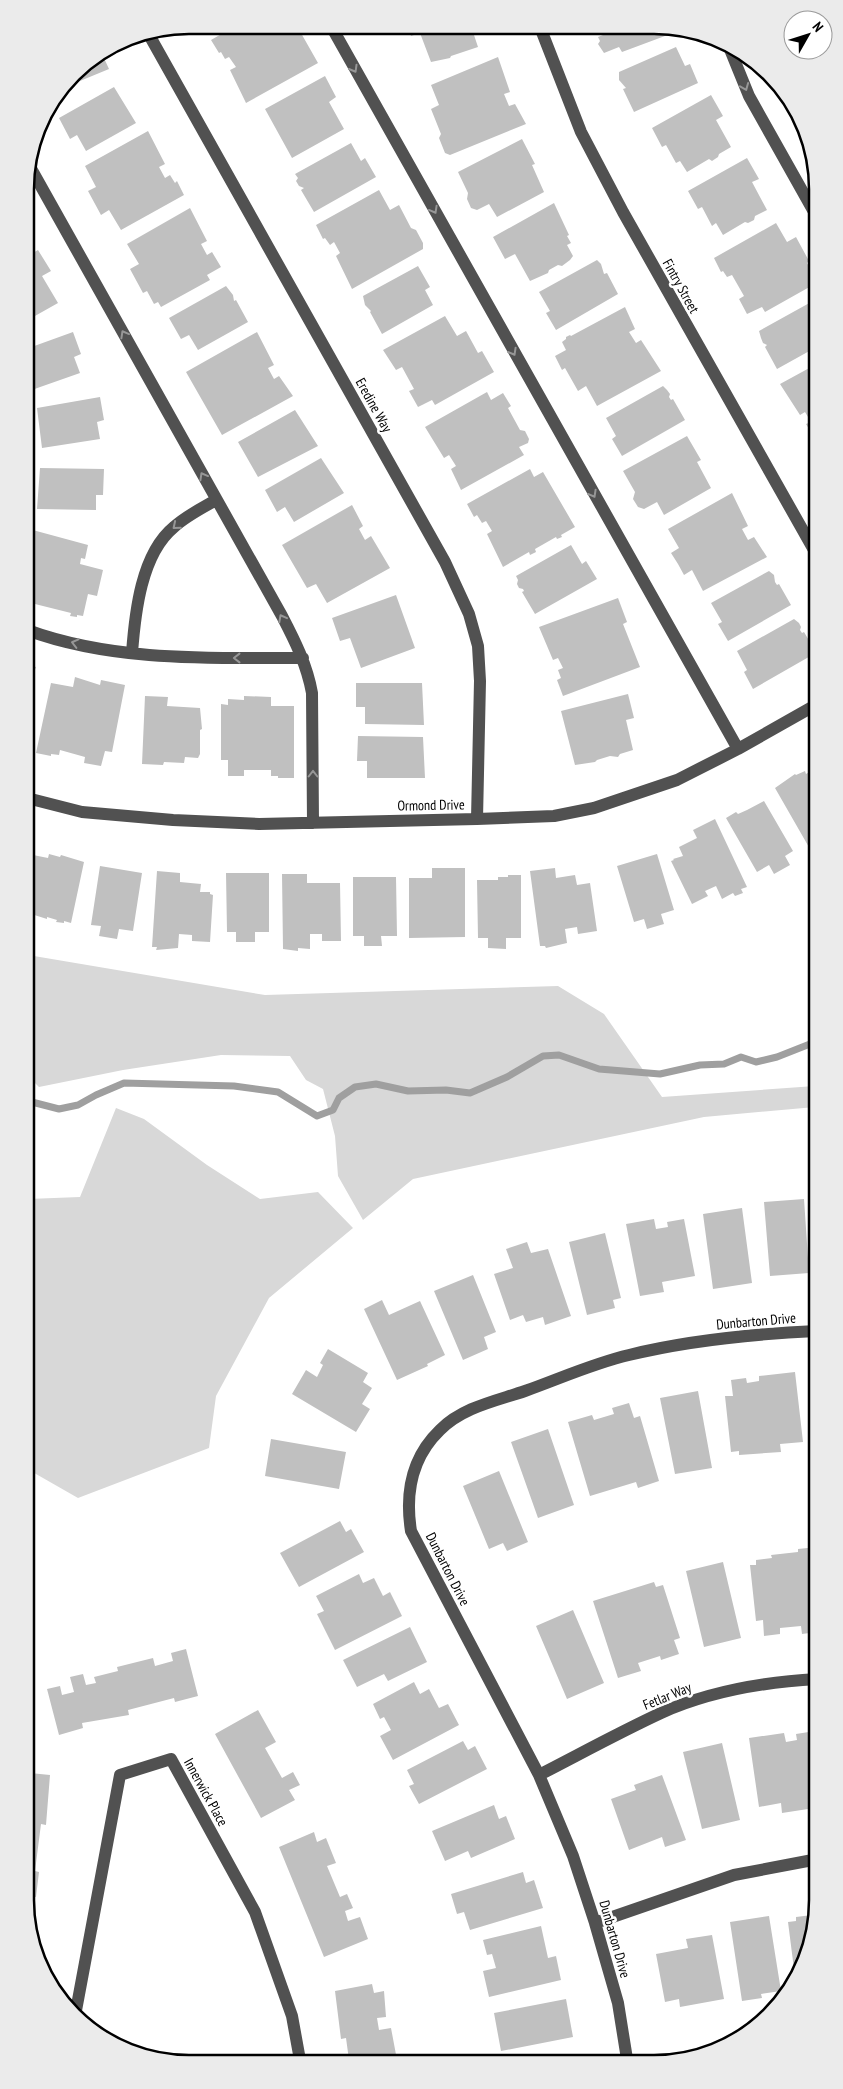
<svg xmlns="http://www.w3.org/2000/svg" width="843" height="2089" font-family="'PT Sans Narrow',sans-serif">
	<rect width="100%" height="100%" fill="#fff"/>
	<!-- green -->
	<path fill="#d8d8d8" d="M28,955L265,995L558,986L604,1014L662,1097L815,1086V1107L704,1117L413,1179L363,1220L338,1176L335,1136L323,1089L306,1080L290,1056L221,1055L123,1070L39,1087L28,1076Z
		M116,1108L144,1119L207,1165L260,1199L318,1192L353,1228L269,1298L216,1396L209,1448L78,1498L29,1470L28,1199L80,1197Z"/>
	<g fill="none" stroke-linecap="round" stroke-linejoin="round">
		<!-- stream -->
		<path stroke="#9f9f9f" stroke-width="7" d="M28,1101L59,1109L78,1105L96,1095L124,1083L234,1086L278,1092L317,1116L333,1110L339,1098L355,1087L376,1084L408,1091L446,1090L470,1093L507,1077L543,1056L559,1055L599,1069L660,1074L700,1065L724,1064L741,1057L756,1062L777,1057L815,1042"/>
	</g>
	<!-- building -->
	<path fill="#c0c0c0" d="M237,25H269L273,32L284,26H297L318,63L246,103L230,70L236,67L229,57L225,59L221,52L219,53L211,40Z
		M408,26L476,27L478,33L474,35L478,47L451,56L450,58L431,62L420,33L411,36Z
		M601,28H672L673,33L622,52L619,47L604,53L598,44L600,41L598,37L603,35Z
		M676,47L685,66L690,64L698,83L634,112L623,89L626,88L619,80V72Z
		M100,54L101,57L103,56L109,69L63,88L81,66Z
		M498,57L510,92L504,94L509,106L515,104L526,124L450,155L445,153L439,138L441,134L431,109L439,105L431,85Z
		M325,76L336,97L329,102L344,129L292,158L265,109Z
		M114,87L136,123L86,151L77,135L70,139L59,118Z
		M711,95L723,116L716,120L731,147L719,154L718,157L712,161L709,159L687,172L680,161L676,163L666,145L662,147L652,128Z
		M148,131L165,164L159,167L165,178L170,175L175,183L177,181L184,195L121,230L109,210L101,215L88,191L96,187L85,166Z
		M522,139L535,164L532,165L544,192L497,217L489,204L477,210L471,208L467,199L468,193L458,172Z
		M351,143L361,161L365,158L376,177L314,212L301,190L304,188L299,186L296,181L298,178L295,174Z
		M747,158L759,179L752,182L767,210L755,216L754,220L748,223L745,222L723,235L716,223L712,226L702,207L698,209L688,191Z
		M379,190L390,210L399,205L411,228L416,230L423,243V249L352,289L336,256L340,253L334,242L330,245L325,238L323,239L316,225Z
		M554,203L569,235L567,236L571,243L567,245L573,256L570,260L562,266L558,265L549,270L548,273L530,281L515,254L505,259L493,237Z
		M190,208L207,241L201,244L207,255L212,252L221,267L207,275L210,280L161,307L158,302L154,304L147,291L143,293L130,269L139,264L127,244Z
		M776,223L787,242L796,237L809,261L807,263L813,274V278L810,279L813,285L765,312L762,307L747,314L739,299L744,296L732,275L727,277L723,271L721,272L714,258Z
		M38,250L51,271L42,276L58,303L26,321V257Z
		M597,260L601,264L604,274L607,273L618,294L556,330L546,313L550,311L539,292Z
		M418,266L430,287L425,290L433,305L382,334L370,312L371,311L365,305L363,296Z
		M226,286L233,295L234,301L236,300L248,322L198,350L189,335L181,339L169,318Z
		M813,301V349L777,369L765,347L767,345L763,343L761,338L759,331Z
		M625,307L635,329L629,332L636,343L641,340L661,371L597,406L586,386L578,391L565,368L562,370L555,356L566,350L562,342L566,339V337L570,335L571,336Z
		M445,316L457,336L466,331L478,353L482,351L494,372L435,405L432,400L418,407L409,391L414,389L402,367L396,370L383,350Z
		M73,332L81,354L74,357L80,373L26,392V349Z
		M257,332L274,365L268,368L274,379L279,376L293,396L222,435L186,372Z
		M813,366V437L810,436L808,432L809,429L806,424L811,422L805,412L800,415L780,384Z
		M663,386L667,390L670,394L669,397L671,400L673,399L685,420L622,456L612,439L616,436L606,418Z
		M487,392L491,400L503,393L511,406L508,408L520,430L525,431L529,439L528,443L519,447L524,455L461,490L451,469L456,466L449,455L444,458L425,427Z
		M100,397L104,420L97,422L100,439L42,448L37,408Z
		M295,410L318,446L258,477L238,442Z
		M687,436L701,460L697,462L711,488L664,515L657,502L644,509L638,507L633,499L635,492L623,471Z
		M321,458L344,493L294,522L285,507L277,512L265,490Z
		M40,468L104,469L103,495H96V510L37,509Z
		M530,469L534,477L543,472L575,527L561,535L562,537L557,539L556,537L535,549L536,552L530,555L529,552L503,567L487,534L492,531L486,521L482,523L477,515L474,517L467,504Z
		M732,493L748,526L742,529L748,540L754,537L767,557L703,591L692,570L684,575L678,564L671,553L679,548L668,529Z
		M352,505L363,526L359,529L365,540L371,536L390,568L327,603L316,584L307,588L282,545Z
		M29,529L88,545L85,559L81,558L80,564L103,570L97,596L88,594L83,616L77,615V617L70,616L71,613L27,602V565L28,566L31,555L26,554Z
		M571,545L582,564L586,561L597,579L535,614L522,592L524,591L523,589L519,588L517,584L518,580L516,576Z
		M769,571L774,575L775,582L777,585L779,584L791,605L728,641L718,624L722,622L711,603Z
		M396,595L415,648L361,668L350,638L340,641L332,618Z
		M618,598L627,622L623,624L640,667L563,696L557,680L561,678L558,670L563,668L558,658L553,660L539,627Z
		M794,619L799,623L801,627L800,630L802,633L804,632L814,649V654L753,689L744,672L747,670L737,651Z
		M27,664L36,667L27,691Z
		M75,677L100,685L101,680L125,685L112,752L105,751L101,766L84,763L85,757L60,750L59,755L51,754V756L36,753L51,683L73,687Z
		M356,683H422L424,725L365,724V707H356Z
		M628,694L634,718L626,720L633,750L620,754L618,757L610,756L597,760L595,762L575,765L561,711Z
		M145,696L168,697L167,706L200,708L202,729L200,730V754L198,758L185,757L184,763L164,762L163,765L142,764Z
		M244,696L271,697V706H294V778H278V776H271V770H244V776H228V760H221V704L228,705V699L244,700Z
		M358,736L423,737L425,778H367V761H357Z
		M814,769L815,851L810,849L775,788L795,774L796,775L805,771L806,774Z
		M764,801L793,851L785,856L790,865L774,874L769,865L757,872L726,818L736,812L738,814L747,810Z
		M715,819L747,887L741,889L743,893L735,896L733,893L722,899L716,886L705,891L708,896L692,904L671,861L674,860L673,859L683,856L679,847L697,838L693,830Z
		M28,854L48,858L49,854L60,857L61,855L84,862L71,923L64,921V923L56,922L57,920L47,917V919L28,913Z
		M657,854L674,910L661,914L664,924L647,929L644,919L634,922L617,866Z
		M100,866L142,873L133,931L119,929L117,939L99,936L101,926L91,925Z
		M432,868H465V937L409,938V878H432Z
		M555,868L556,878L575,875L577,885L590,883L597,931L578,934L577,927L565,929L567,943L546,948L545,946H540L530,871Z
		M157,871L180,873V882L201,884L200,892H210V894L213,895L210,942L192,941V935L179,934L178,948L156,950L157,947H152Z
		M226,873H269V932H255V942H236V932H227Z
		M282,874H307V883H340L341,941H322V934H310V949L298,948V951L283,949Z
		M508,875H521V938H506V949L488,948V938H478L477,880H498V877H508Z
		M353,877H396L397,936H381L382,946H364V936H353Z
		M804,1199L809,1273L770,1276L764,1202Z
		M742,1208L752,1283L713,1289L703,1214Z
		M654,1219L656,1229L668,1227L667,1222L684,1219L695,1276L662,1282L664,1292L640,1296L626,1224Z
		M605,1233L621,1298L613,1300L615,1308L587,1315L569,1242Z
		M527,1242L531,1253L548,1249L571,1316L545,1325L543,1317L526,1322L523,1315L510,1320L494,1274L513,1268L506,1249Z
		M473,1275L496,1332L484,1337L488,1349L463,1360L434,1291Z
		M382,1300L389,1315L420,1301L445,1355L427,1364L428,1366L397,1380L364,1309Z
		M328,1349L368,1373L363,1382L372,1388L362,1404L370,1409L356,1432L292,1394L306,1370L317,1377L323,1365L320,1363Z
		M795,1372L803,1442L780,1444L781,1452L739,1455V1451L731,1452L725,1396H733L731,1380L746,1378L747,1383L759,1381V1376Z
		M698,1391L712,1468L675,1474L660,1398Z
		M629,1403L634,1418L640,1416L659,1481L638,1488L636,1482L590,1496L568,1422L592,1415L594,1420L614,1414L612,1408Z
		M548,1429L574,1505L538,1518L511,1442Z
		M271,1439L346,1452L339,1489L265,1476Z
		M499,1471L528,1542L507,1551L503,1543L489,1549L463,1486Z
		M340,1521L346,1532L351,1529L364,1552L299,1587L280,1553Z
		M817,1547V1632L802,1634L801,1626L780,1628V1634L764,1636L763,1620L756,1621L750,1565H756V1560L772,1558L771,1555L798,1552V1549Z
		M723,1562L741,1638L704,1647L686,1571Z
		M359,1574L363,1583L374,1578L383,1596L390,1592L402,1616L335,1650L317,1614L324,1611L316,1596Z
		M654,1582L656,1587L663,1585L680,1638L674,1640L679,1654L661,1660L660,1656L638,1663L641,1671L618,1678L593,1601Z
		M573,1610L604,1683L567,1699L536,1626Z
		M410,1627L427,1662L388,1681L384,1674L357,1687L343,1660Z
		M186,1649L198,1696L175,1702L174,1698L128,1710L129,1715L82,1723L83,1728L59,1735L47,1689L60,1686L62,1695L74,1692L70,1677L83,1674L86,1685L96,1683L94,1677L118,1671L117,1667L153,1658L155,1666L173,1661L171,1653Z
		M414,1682L420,1694L429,1689L439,1708L448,1704L459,1725L393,1760L380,1736L391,1730L384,1717L380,1719L373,1704Z
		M258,1710L276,1742L265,1748L282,1778L293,1772L300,1785L289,1790L295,1800L261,1818L215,1734Z
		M815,1731L817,1744V1815L808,1816V1809L782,1813L781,1803L759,1807L749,1738L784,1733L786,1742L797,1740L796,1734Z
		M463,1741L468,1750L475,1746L487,1769L419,1804L409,1786L414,1784L407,1770Z
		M722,1743L740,1820L702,1829L683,1752Z
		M30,1773L50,1775L46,1825L41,1824L35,1871L39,1872L36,1897L30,1896Z
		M662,1775L686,1840L665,1847L662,1837L629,1850L611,1799L636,1790L634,1785Z
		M494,1805L499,1819L506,1816L515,1839L471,1858L468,1851L445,1861L432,1831Z
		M314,1832L317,1842L326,1838L336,1863L327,1866L340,1897L347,1894L353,1908L345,1911L348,1921L360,1917L368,1939L324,1957L279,1847Z
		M523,1872L526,1883L534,1880L543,1908L470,1930L464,1912L457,1914L451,1894Z
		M811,1912H817L806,1963L795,1977L788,1922L796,1921V1917L812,1915Z
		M769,1916L781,1991L761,1994L762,1998L742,2001L730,1922Z
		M541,1926L548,1958L556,1956L561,1980L489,1997L483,1971L496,1968L492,1954L487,1955L483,1940Z
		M712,1935L724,1999L680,2007L679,1999L665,2002L656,1954L688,1948L686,1939Z
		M372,1984L374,1993L384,1991L386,2017L377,2018L379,2030L391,2028L397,2060H349L346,2038L341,2039L335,1991Z
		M566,1999L573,2037L501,2051L494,2013Z"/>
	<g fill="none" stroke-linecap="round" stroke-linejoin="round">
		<!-- minor -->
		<path stroke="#515151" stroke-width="12" d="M331,26L738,749
			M540,27L581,132L623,212L814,550
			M148,33L445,562L469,614L478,646L480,681L477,819
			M727,42L749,96L813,210
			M29,165L282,616C295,641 307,665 312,693L313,823
			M27,630C114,662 211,658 303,658
			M132,653C135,613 141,554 174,527C186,516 202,508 216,500
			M27,798L82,812L173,820L259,824L477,819L554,816L594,808L677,780L738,749L814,706
			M539,1775C580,1754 620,1732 661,1713C710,1691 764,1682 817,1679
			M595,1923L734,1875L818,1859
			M75,2016L120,1775L171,1759L255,1912L292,2016L300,2060
			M627,2059L618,2003L595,1923L573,1856L539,1775L411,1531C405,1493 412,1457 440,1430C463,1407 496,1401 525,1391C559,1379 594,1363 629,1355C690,1340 753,1334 816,1331"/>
	</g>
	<!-- one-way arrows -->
	<defs><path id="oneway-chevron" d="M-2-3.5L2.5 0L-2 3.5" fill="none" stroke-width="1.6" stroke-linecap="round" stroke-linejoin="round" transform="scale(1.25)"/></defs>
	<g stroke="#979797">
		<use href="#oneway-chevron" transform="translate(354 69) rotate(60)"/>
		<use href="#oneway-chevron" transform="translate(745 87) rotate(68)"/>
		<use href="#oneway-chevron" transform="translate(434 210) rotate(61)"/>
		<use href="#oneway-chevron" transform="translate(124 334) rotate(-119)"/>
		<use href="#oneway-chevron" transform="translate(513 352) rotate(61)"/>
		<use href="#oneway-chevron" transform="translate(203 476) rotate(-119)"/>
		<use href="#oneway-chevron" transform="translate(593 494) rotate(61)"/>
		<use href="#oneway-chevron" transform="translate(176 526) rotate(140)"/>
		<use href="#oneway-chevron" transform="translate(282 618) rotate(-118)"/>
		<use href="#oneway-chevron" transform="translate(75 643) rotate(-166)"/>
		<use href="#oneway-chevron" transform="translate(237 658) rotate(-180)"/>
		<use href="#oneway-chevron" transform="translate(313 774) rotate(-90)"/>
	</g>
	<g text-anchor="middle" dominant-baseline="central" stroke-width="5" stroke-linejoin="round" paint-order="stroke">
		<!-- street labels -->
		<g font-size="14" fill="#000" stroke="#fff">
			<text transform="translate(681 286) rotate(61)">Fintry Street</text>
			<text transform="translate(374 405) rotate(61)">Eredine Way</text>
			<text transform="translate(431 805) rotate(-1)">Ormond Drive</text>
			<text transform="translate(756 1321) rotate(-5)">Dunbarton Drive</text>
			<text transform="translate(448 1569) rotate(63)">Dunbarton Drive</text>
			<text transform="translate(667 1696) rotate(-22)">Fetlar Way</text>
			<text transform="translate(206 1792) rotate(61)">Innerwick Place</text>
			<text transform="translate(615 1939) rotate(74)">Dunbarton Drive</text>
		</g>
	</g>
	<!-- crop -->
	<path d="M0 0H843V2089H0ZM189 34H654A155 155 0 0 1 809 189V1900A155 155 0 0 1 654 2055H189A155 155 0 0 1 34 1900V189A155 155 0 0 1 189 34Z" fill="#ebebeb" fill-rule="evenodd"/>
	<path fill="none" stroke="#000" stroke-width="2.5" d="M189 34H654A155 155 0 0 1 809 189V1900A155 155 0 0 1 654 2055H189A155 155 0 0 1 34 1900V189A155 155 0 0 1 189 34Z"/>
	<!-- north arrow -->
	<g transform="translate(808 35) rotate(51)"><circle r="24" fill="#ffffff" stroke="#999999"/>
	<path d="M0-4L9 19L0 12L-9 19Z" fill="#000000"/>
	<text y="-8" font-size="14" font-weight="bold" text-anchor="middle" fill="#000000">N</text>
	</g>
</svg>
